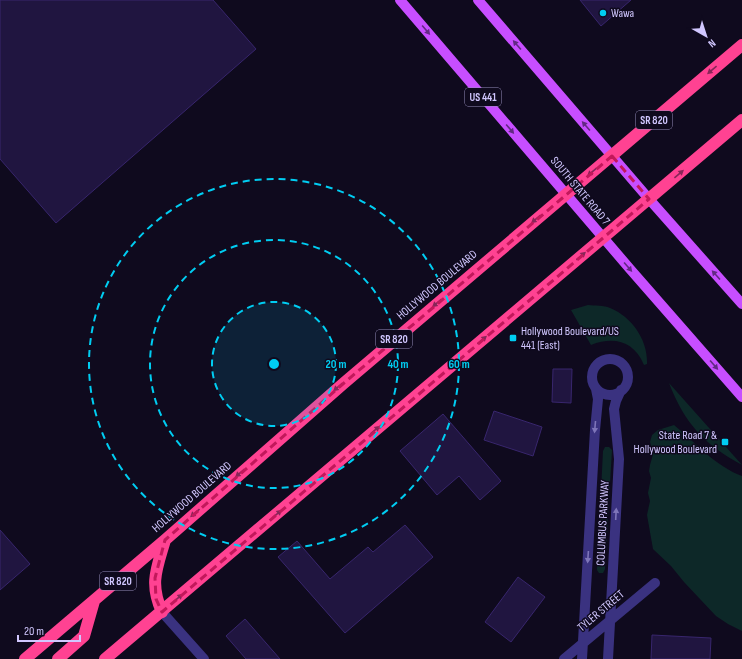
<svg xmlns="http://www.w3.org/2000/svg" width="742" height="659" font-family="'Sofia Sans Condensed',sans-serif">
	<rect width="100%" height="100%" fill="#0f0a1e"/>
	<!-- green -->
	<path fill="#0d2828" d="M588,305C595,306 604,305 610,308C632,317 648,340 647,364L644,365C634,341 614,336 591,345L571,310Z
		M669,383L742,465C704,444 685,424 669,383Z
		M674,425C696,443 715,466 742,476V631L728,624L716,616L684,582L671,566L653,549L647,515L650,501L648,493L651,478L649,471L650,465L652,458L653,452L650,442L652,435L658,430Z
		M605,447H609L612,450L605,569L603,573H599L597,570L603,451Z"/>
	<!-- building -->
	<path fill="#201540" stroke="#38266d" d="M0,0H213L256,49L56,223L0,159Z
		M580,0H631L601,26Z
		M553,369H572L571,403L552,402Z
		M494,411L542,427L533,456L484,440Z
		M443,414L501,481L480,500L459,476L437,495L400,451Z
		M405,525L433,557L345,633L278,557L297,541L330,579L368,547L373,552Z
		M0,530L30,564L0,590Z
		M518,577L545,597L511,642L485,622Z
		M245,619L280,659H246L226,636Z
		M652,635L711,638L710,659H651Z"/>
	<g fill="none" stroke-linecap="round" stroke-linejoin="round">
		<!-- street -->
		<path stroke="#3a3280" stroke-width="10" d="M592 377a18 18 0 1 1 36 0a18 18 0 1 1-36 0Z
			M162,612L204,659
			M564,659L655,583
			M582,659L595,430L598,399L596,389
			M608,659L619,459L614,409L616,401L621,390"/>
		<!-- primary -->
		<path stroke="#c74eff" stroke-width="10" d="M400,0L630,269L742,397
			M478,0L649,199L742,304"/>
		<!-- highway -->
		<path stroke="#ff4292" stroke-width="12" d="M162,612C149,583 157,568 165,540
			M25,659L165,540L344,383L742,45
			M58,659L84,636L94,601
			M105,659L742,120"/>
	</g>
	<!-- one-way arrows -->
	<defs><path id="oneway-solid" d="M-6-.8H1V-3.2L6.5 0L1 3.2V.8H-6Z"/></defs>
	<g fill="#622983">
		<use href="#oneway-solid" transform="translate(426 30) rotate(50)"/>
		<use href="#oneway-solid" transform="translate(517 45) rotate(-131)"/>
		<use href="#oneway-solid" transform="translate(586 126) rotate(-131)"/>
		<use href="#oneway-solid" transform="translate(510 129) rotate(50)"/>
		<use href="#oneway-solid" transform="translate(628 267) rotate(49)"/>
		<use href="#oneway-solid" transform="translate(716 275) rotate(-132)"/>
		<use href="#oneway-solid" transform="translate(714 365) rotate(49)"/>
	</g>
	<g fill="#872658">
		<use href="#oneway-solid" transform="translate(712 70) rotate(140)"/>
		<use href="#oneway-solid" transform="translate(592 172) rotate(140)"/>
		<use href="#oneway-solid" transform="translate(679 174) rotate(-40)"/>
		<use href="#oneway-solid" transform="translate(536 219) rotate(140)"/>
		<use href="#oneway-solid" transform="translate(581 256) rotate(-40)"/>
		<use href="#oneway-solid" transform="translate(437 303) rotate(140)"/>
		<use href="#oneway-solid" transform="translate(482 340) rotate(-40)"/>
		<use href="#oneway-solid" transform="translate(338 387) rotate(139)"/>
		<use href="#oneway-solid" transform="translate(375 430) rotate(-40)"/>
		<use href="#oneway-solid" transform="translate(240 473) rotate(139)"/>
		<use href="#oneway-solid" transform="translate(195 513) rotate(139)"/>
		<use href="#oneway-solid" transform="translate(277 514) rotate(-40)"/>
		<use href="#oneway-solid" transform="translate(178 598) rotate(-40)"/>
	</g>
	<g fill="#7e75b9">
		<use href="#oneway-solid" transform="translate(595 427) rotate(95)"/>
		<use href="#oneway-solid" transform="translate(616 514) rotate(-87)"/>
		<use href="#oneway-solid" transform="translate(588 557) rotate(94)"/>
	</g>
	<!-- marked area -->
	<path fill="none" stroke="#c2185b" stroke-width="3" stroke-dasharray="8 5" stroke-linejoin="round" d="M612,156L649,199L162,612L156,599L155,578L165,540L344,383Z"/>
	<!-- distance rings -->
	<circle cx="274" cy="364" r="62" fill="#00cdf2" fill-opacity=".12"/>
	<g fill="none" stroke="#00cdf2" stroke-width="2" stroke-dasharray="7 5">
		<circle cx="274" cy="364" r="62"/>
		<circle cx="274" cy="364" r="124"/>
		<circle cx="274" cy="364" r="185"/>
	</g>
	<!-- markers -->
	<g fill="#00cdf2" stroke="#0f0a1e" stroke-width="1.5">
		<circle cx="603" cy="13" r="4"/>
		<rect x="509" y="334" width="8" height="8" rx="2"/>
		<rect x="721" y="438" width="8" height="8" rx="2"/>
	</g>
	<g text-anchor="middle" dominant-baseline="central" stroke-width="3" stroke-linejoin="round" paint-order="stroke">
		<!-- shield labels -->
		<g fill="#0f0a1e" stroke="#978ebc" stroke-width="1">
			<rect x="465" y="88" width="36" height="18" rx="3"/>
			<rect x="636" y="111" width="36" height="18" rx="3"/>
			<rect x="376" y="330" width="36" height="18" rx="3"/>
			<rect x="100" y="572" width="36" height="18" rx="3"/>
		</g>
		<g font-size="11" font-weight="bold" fill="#d1c7ff">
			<text x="483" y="97">US 441</text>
			<text x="654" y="120">SR 820</text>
			<text x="394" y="339">SR 820</text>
			<text x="118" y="581">SR 820</text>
		</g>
		<!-- poi labels -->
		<g font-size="12" fill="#d1c7ff" stroke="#0f0a1e" text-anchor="start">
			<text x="611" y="13">Wawa</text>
			<text x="521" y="331">Hollywood Boulevard/US<tspan x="521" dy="14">441 (East)</tspan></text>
			<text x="717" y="435" text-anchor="end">State Road 7 &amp;<tspan x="717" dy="14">Hollywood Boulevard</tspan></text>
		</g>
		<!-- street labels -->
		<g font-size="12" fill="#d1c7ff" stroke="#0f0a1e">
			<text transform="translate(580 191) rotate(50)">SOUTH STATE ROAD 7</text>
			<text transform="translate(437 285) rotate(-40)">HOLLYWOOD BOULEVARD</text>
			<text transform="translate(192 497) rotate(-41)">HOLLYWOOD BOULEVARD</text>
			<text transform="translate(603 523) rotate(-87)">COLUMBUS PARKWAY</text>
			<text transform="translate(601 611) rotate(-40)">TYLER STREET</text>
		</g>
	</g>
	<circle cx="274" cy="364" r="6" fill="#00cdf2" stroke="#0f0a1e" stroke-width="2"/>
	<g font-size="12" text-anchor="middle" font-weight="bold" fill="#00cdf2" stroke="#0f0a1e" stroke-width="3" stroke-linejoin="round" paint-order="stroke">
		<text x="336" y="368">20 m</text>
		<text x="398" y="368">40 m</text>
		<text x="459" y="368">60 m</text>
	</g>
	<!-- north arrow -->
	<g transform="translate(706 36) rotate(141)" stroke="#0f0a1e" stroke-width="3" paint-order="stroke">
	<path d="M0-3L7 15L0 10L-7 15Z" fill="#d1c7ff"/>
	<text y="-6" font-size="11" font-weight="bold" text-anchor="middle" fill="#d1c7ff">N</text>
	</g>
	<!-- scale -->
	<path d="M18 635v6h62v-6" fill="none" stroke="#d1c7ff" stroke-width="2"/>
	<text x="24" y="635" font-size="12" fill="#d1c7ff" stroke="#0f0a1e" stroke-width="3" paint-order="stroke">20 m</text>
</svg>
